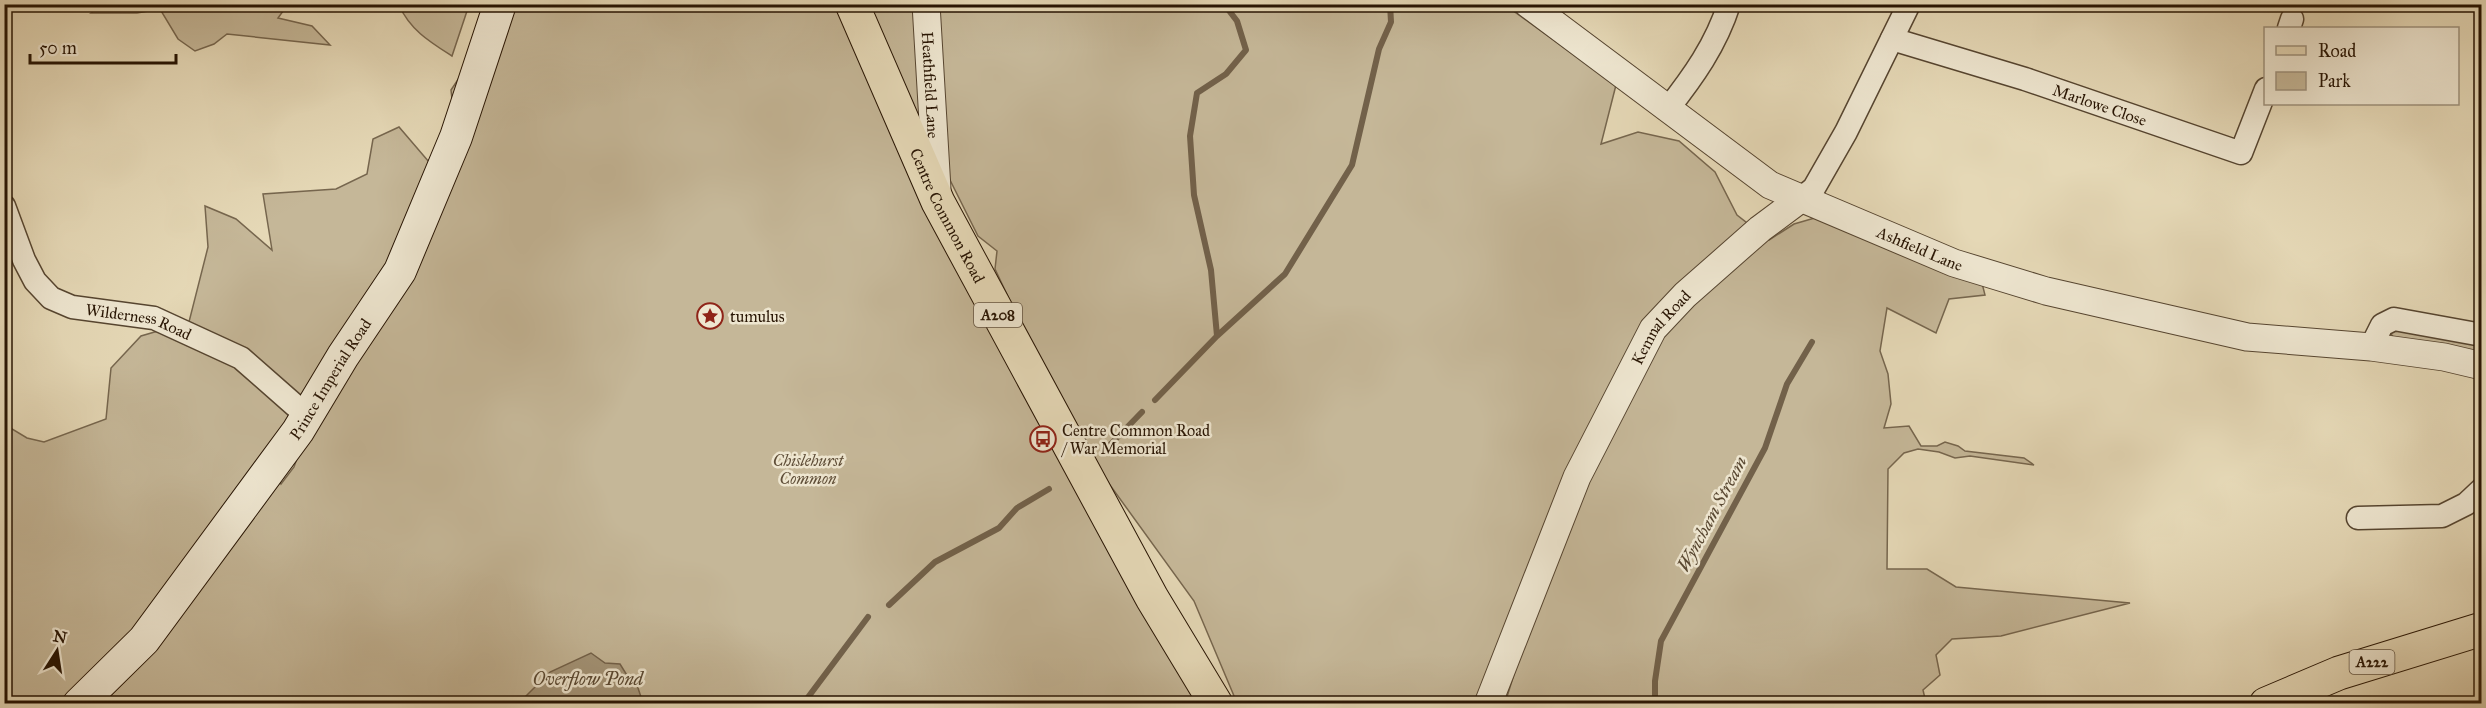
<svg xmlns="http://www.w3.org/2000/svg" width="2486" height="708" font-family="'IM FELL Great Primer',serif">
	<rect width="100%" height="100%" fill="#e5d8b6"/>
	<filter id="stains"><feTurbulence type="fractalNoise" baseFrequency=".00333" numOctaves="4"/><feColorMatrix values="0 0 0 0 .2 0 0 0 0 .09 0 0 0 0 .02 0 0 0 .5 -.17"/></filter>
	<radialGradient id="worn" r=".72"><stop offset=".6" stop-color="#630" stop-opacity="0"/><stop offset="1" stop-color="#630" stop-opacity=".3"/></radialGradient>
	<!-- green -->
	<path fill="#c5b798" stroke="#76664e" stroke-width="1.5" fill-rule="evenodd" d="M101,4L286,5V7L278,18L312,26L330,45L227,34L214,44L195,51L178,39L160,9L137,13H91Z
		M399,5H469L452,56C430,42 410,30 399,5Z
		M508,5H850L1204,703H5L4,424L27,438L44,442L106,419L111,368L141,336L189,322L208,247L205,206L236,219L272,250L263,194L336,189L367,174L373,139L399,127L429,162L454,118L451,90ZM290,412L304,439L294,467L281,484L275,472Z
		M867,5H1505L1616,85L1601,144L1638,132L1679,141L1715,172L1737,215L1769,240L1794,224L1818,217L1982,283L1985,295L1949,299L1936,333L1887,308L1880,351L1888,374L1891,404L1884,428L1909,426L1921,446H1937L1945,442L1958,446L1965,451L2024,458L2034,465L1970,456L1955,458L1939,452L1918,449L1904,453L1888,469L1887,569H1927L1956,587L2130,603L2001,636L1952,639L1936,655L1940,675L1923,690L1926,703H1505L1516,668L1484,703H1237L1194,601L1094,463L1063,413L995,269L997,251L978,236L920,120Z
		M2392,329L2481,343V357L2394,338L2391,334Z"/>
	<!-- water -->
	<path fill="#a49579" stroke="#72614a" stroke-width="1.5" d="M591,653L605,663L620,664L628,677L636,682L643,703H519L550,672Z"/>
	<g fill="none" stroke-linecap="round" stroke-linejoin="round">
		<!-- stream -->
		<path stroke="#72614a" stroke-width="6" d="M1217,336L1285,274L1352,165L1379,49L1391,22L1390,4
			M1155,400L1217,336L1211,270L1194,195L1190,136L1197,93L1226,74L1246,50L1237,21L1224,4
			M1106,449L1142,412
			M889,605L935,562L999,528L1017,508L1049,489
			M803,704L868,617
			M1655,704V681L1661,641L1765,448L1787,384L1812,342"/>
		<!-- minor casing -->
		<g stroke="#564530" stroke-width="25">
			<g id="minor">
				<path d="M2289,28L2292,19"/>
				<path id="s1" d="M1892,39L2025,79L2241,153L2266,89"/>
				<path d="M1667,110C1693,77 1716,45 1729,4"/>
				<path d="M1799,200L1814,188L1846,132L1909,4"/>
				<path id="s2" d="M4,206L24,260L35,281L51,298L72,307L154,318L241,358L307,416"/>
				<path d="M2371,347L2382,325L2394,319L2482,335"/>
				<path d="M2358,518L2442,516L2466,504L2482,489"/>
			</g>
		</g>
		<!-- tertiary casing -->
		<g stroke="#564530" stroke-width="29">
			<g id="tertiary">
				<path id="s3" d="M926,4L937,189"/>
				<path id="s4" d="M1528,4L1770,185L1954,263L2046,291L2247,337L2371,347L2444,357L2482,366"/>
				<path id="s5" d="M1488,704L1577,477L1653,329L1685,295L1760,229L1799,200"/>
			</g>
		</g>
		<!-- secondary casing -->
		<g stroke="#271403" stroke-width="34">
			<g id="secondary">
				<path id="s6" d="M79,704L144,640L298,431L343,356L400,271L456,137L500,4"/>
			</g>
		</g>
		<!-- primary casing -->
		<g stroke="#271403" stroke-width="35">
			<g id="primary">
				<path id="s7" d="M852,4L938,202L1152,598L1216,704"/>
				<path d="M2266,704L2339,673L2482,629"/>
			</g>
		</g>
		<!-- minor -->
		<use href="#minor" stroke="#eee6d0" stroke-width="22"/>
		<!-- tertiary -->
		<use href="#tertiary" stroke="#eee6d0" stroke-width="27"/>
		<!-- secondary -->
		<use href="#secondary" stroke="#eee6d0" stroke-width="32"/>
		<!-- primary -->
		<use href="#primary" stroke="#e5d8b6" stroke-width="33"/>
	</g>
	<!-- icons -->
	<defs>
		<g id="sight-ring" transform="scale(1.35)"><circle r="9.5" fill="#eee6d0" stroke="#8f2418" stroke-width="1.5"/><path d="M0-6L1.8-2.2L6-1.7L2.9 1.2L3.7 5.4L0 3.3L-3.7 5.4L-2.9 1.2L-6-1.7L-1.8-2.2Z" fill="#8f2418"/></g>
		<g id="bus-ring" transform="scale(1.35)"><circle r="9.5" fill="#eee6d0" stroke="#8f2418" stroke-width="1.5"/><path d="M-5-6H5V4H4V6H2V4H-2V6H-4V4H-5ZM-3.5-4V0h7V-4ZM-3.5 1.2v1.5H-2V1.2ZM2 1.2v1.5H3.5V1.2Z" fill="#8f2418"/></g>
	</defs>
	<g fill-rule="evenodd">
		<use href="#sight-ring" x="710" y="316"/>
		<use href="#bus-ring" x="1043" y="439"/>
	</g>
	<g text-anchor="middle" dominant-baseline="central" stroke-width="5" stroke-linejoin="round" paint-order="stroke">
		<!-- shield labels -->
		<g fill="#eee6d0" stroke="#635340" stroke-width="1.5">
			<rect x="974" y="303" width="48" height="24" rx="4.5"/>
			<rect x="2349.5" y="650" width="45" height="24" rx="4.5"/>
		</g>
		<g font-size="15" font-weight="bold" fill="#271403">
			<text x="998" y="315">A208</text>
			<text x="2372" y="662">A222</text>
		</g>
		<!-- street labels -->
		<g font-size="16" fill="#271403" stroke="#eee6d0">
			<text stroke="none"><textPath href="#s3" startOffset="81">Heathfield Lane</textPath></text>
			<text stroke="none"><textPath href="#s1" startOffset="218">Marlowe Close</textPath></text>
			<text stroke="none"><textPath href="#s7" startOffset="232">Centre Common Road</textPath></text>
			<text stroke="none"><textPath href="#s4" startOffset="465">Ashfield Lane</textPath></text>
			<text stroke="none"><textPath href="#s2" startOffset="196">Wilderness Road</textPath></text>
			<text stroke="none"><textPath href="#s5" startOffset="416">Kemnal Road</textPath></text>
			<text stroke="none"><textPath href="#s6" startOffset="412">Prince Imperial Road</textPath></text>
		</g>
		<!-- poi labels -->
		<g font-size="16" fill="#271403" stroke="#eee6d0" text-anchor="start">
			<text x="730" y="316">tumulus</text>
			<text x="1062" y="430">Centre Common Road<tspan x="1062" dy="18">/ War Memorial</tspan></text>
		</g>
		<!-- park labels -->
		<g font-size="16" font-style="italic" fill="#5e4d37" stroke="#eee6d0">
			<text x="808" y="460">Chislehurst<tspan x="808" dy="18">Common</tspan></text>
		</g>
		<!-- water labels -->
		<g font-size="18" font-style="italic" fill="#594832" stroke="#eee6d0">
			<text transform="translate(1712 514) rotate(-62)">Wyncham Stream</text>
			<text x="588" y="679">Overflow Pond</text>
		</g>
	</g>
	<!-- margin -->
	<rect width="2486" height="708" fill="none" stroke="#e5d8b6" stroke-width="24"/>
	<rect x="6" y="6" width="2474" height="696" fill="none" stroke="#271403" stroke-width="3"/>
	<rect x="12" y="12" width="2462" height="684" fill="none" stroke="#271403" stroke-width="1.5"/>
	<!-- legend -->
	<rect x="2264" y="27" width="195" height="78" fill="#eee6d0" stroke="#9e927e" stroke-width="1.5"/>
	<rect x="2276" y="46" width="30" height="9" fill="#e5d8b6" stroke="#9e927e" stroke-width="1.5"/>
	<text x="2318" y="57" font-size="18" fill="#271403">Road</text>
	<rect x="2276" y="72" width="30" height="18" fill="#c5b798" stroke="#9e927e" stroke-width="1.5"/>
	<text x="2318" y="87" font-size="18" fill="#271403">Park</text>
	<!-- north arrow -->
	<g transform="translate(57 651) rotate(12)" stroke="#eee6d0" stroke-width="4.5" paint-order="stroke">
	<path d="M0-4.5L10 22L0 15L-10 22Z" fill="#271403"/>
	<text y="-9" font-size="16" font-weight="bold" text-anchor="middle" fill="#271403">N</text>
	</g>
	<!-- scale -->
	<path d="M30 54v9h146v-9" fill="none" stroke="#271403" stroke-width="3"/>
	<text x="39" y="54" font-size="18" fill="#271403" stroke="#eee6d0" stroke-width="4.5" paint-order="stroke">50 m</text>
	<rect width="100%" height="100%" filter="url(#stains)"/>
	<rect width="100%" height="100%" fill="url(#worn)"/>
</svg>
